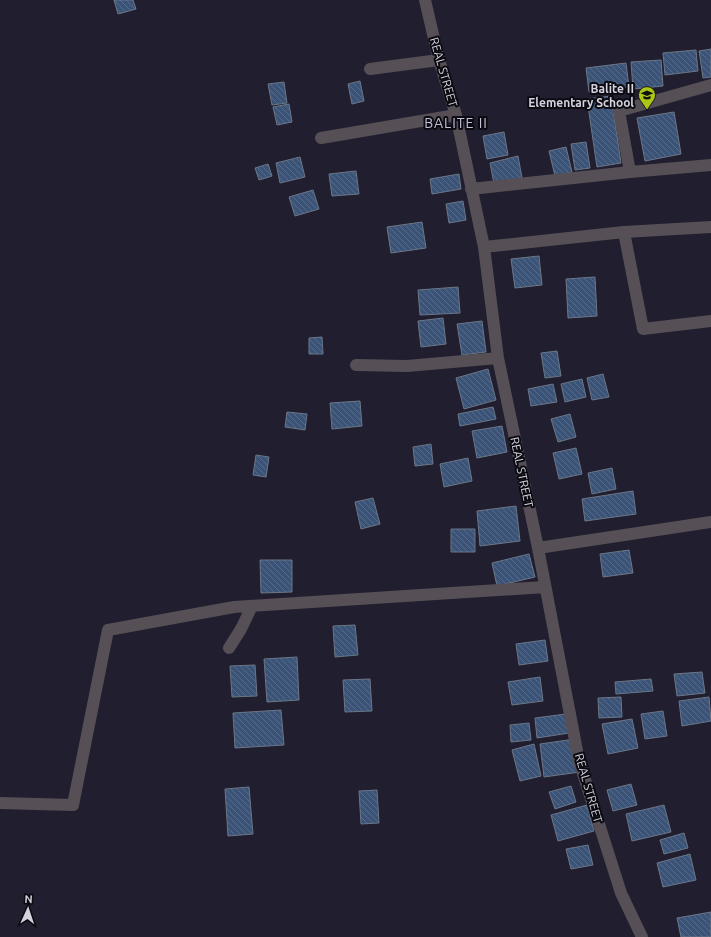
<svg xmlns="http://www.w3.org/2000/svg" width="711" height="937" font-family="Ubuntu,sans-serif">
	<defs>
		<pattern id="building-back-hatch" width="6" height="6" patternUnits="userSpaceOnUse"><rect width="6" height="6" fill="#3a5376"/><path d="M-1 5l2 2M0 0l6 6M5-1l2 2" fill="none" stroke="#566b89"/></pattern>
	</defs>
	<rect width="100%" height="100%" fill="#211e2f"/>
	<!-- building -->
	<path fill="url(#building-back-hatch)" stroke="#6b7788" d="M114,0H133L136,9L118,14Z
		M711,49V77L703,78L699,51Z
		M696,50L698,71L665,75L663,53Z
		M661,60L663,86L633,89L631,62Z
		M626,63L629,87L589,92L586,68Z
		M360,81L364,101L352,104L348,84Z
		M284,82L287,103L272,105L268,84Z
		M611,96L621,163L597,167L587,99Z
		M289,104L292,122L277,125L273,107Z
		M674,112L681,154L645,161L637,118Z
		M504,132L508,155L487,159L483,136Z
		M586,142L590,168L575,170L571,144Z
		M566,147L572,172L555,176L549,151Z
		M518,156L522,178L494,184L490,163Z
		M300,157L305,177L280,183L276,163Z
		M268,164L272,176L259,180L255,168Z
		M356,171L359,194L332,196L329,174Z
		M459,174L461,189L432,194L430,179Z
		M313,190L319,209L295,216L289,197Z
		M463,201L466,220L449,223L446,204Z
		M422,222L426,248L391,253L387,227Z
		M539,256L542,285L515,288L511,259Z
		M595,277L597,316L568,318L566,279Z
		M458,287L460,313L420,315L418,290Z
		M443,318L446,344L421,347L418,321Z
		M482,321L486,352L462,355L457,324Z
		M322,337L323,354H309V338Z
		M557,351L561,376L545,378L541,353Z
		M488,369L496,400L464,409L456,378Z
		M603,374L609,397L592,400L587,378Z
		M582,379L586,397L565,402L561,384Z
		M553,384L557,402L531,406L528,389Z
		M360,401L362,426L332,429L330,403Z
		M493,407L496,419L460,426L458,414Z
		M287,412L307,414L305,430L285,427Z
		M570,414L576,437L558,442L551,419Z
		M502,426L507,452L477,458L472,431Z
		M431,444L433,464L415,466L413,447Z
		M576,448L582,474L559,479L553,453Z
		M256,455L269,457L266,477L253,475Z
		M468,458L472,481L444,487L440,464Z
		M612,468L616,489L592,494L588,473Z
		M633,491L636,514L585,521L582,499Z
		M373,498L380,524L361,529L355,502Z
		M516,506L520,541L480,546L477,511Z
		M451,529H475V552H451Z
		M629,550L633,573L603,577L600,554Z
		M529,554L535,577L497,586L492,563Z
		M260,560H292V592L261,593Z
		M355,625L358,655L335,657L333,626Z
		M545,640L548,661L519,665L516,644Z
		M297,657L299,700L267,702L264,659Z
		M255,665L257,696L232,697L230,666Z
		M702,672L705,693L677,696L674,674Z
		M540,677L543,701L512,705L508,682Z
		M370,679L372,711L345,712L343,680Z
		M651,679L653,691L616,694L615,682Z
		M621,697L622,717L599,718L598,698Z
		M709,697L711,721L682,726L679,701Z
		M281,710L284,745L235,748L233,713Z
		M663,711L667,736L645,739L641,714Z
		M566,714L569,733L537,738L535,718Z
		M632,719L638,748L608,754L602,724Z
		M529,723L531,740L511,742L510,725Z
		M575,739L580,772L544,777L540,744Z
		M534,744L541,776L520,781L512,750Z
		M631,784L637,805L613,811L607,790Z
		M571,786L576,802L555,809L549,792Z
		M249,787L253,834L228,836L225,789Z
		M377,790L379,823L361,824L359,791Z
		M587,805L594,831L558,841L551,815Z
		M664,805L671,832L632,841L626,814Z
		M684,833L688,848L664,854L660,840Z
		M588,845L593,865L571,869L566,849Z
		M690,854L696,880L663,887L657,863Z
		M711,912V937H681L677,918Z"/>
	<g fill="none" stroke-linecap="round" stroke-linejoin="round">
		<!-- minor -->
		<path stroke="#564f55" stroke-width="12" d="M425,0L439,60L456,115L484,247L498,358L538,548L579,761L621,893L642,937
			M370,69L439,60
			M321,138L456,115
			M630,172L619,111L711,85
			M471,189L630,172L711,165
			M624,232L643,329L711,321
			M484,247L624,232L711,227
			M356,365L407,366L498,358
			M538,548L711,522
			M229,648L241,629L252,606
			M0,803L73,805L108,630L234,607L545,587"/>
	</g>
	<!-- icons -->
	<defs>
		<g id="school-pin" transform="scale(0.9)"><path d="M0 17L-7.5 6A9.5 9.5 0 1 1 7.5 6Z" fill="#abc614" stroke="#0b0a11"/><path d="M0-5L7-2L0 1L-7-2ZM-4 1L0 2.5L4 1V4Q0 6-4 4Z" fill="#111"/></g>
	</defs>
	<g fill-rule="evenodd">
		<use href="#school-pin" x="647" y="95"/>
	</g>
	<g text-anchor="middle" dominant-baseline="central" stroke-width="4" stroke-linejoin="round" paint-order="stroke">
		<!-- street labels -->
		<g font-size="12" fill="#d3d2dd" stroke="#0b0a11">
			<text transform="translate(444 72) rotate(74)">REAL STREET</text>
			<text transform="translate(522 472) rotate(78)">REAL STREET</text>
			<text transform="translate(589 788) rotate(74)">REAL STREET</text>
		</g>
		<!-- poi labels -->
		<g font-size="12" font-weight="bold" fill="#d3d2dd" stroke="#0b0a11" text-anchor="end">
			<text x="634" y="88">Balite II<tspan x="634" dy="14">Elementary School</tspan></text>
		</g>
		<!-- quarter labels -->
		<g font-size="14" letter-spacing="1" fill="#c5c2d8" stroke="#0b0a11">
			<text x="456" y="123">BALITE II</text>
		</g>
	</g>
	<!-- north arrow -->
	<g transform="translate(28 909) rotate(3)" stroke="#0b0a11" stroke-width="3" paint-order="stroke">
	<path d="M0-3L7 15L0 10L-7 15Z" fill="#d3d2dd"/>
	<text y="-6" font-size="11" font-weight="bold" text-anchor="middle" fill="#d3d2dd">N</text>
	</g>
</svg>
